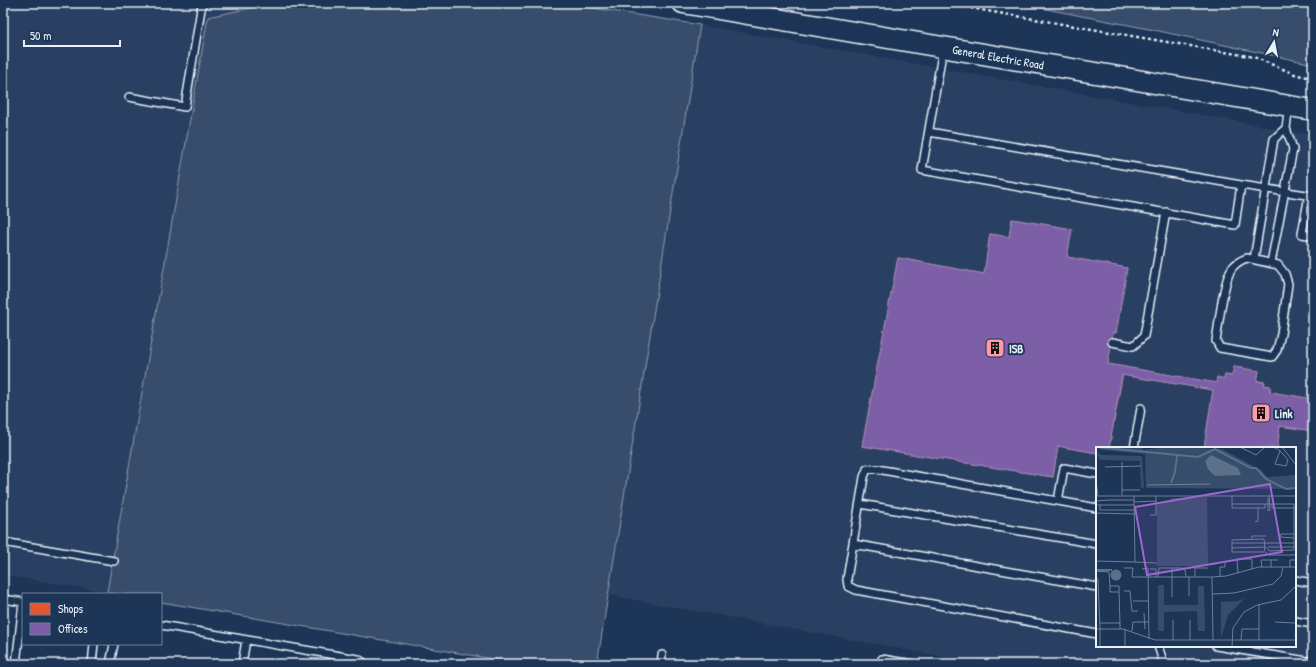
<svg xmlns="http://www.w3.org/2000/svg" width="1316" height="667" font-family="'Patrick Hand',sans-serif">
	<rect width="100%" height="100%" fill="#1d3557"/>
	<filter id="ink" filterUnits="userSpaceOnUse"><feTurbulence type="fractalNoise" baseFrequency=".025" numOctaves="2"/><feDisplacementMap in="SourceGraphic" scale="8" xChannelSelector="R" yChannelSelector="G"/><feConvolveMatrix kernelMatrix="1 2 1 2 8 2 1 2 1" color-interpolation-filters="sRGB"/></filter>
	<g filter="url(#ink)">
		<!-- built -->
		<path fill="#2a4162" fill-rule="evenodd" d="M3,3H274L208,17L107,592L3,575Z
			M700,25L1313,135V664H983L608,595ZM1097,448H1295V646H1097Z"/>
		<!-- green -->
		<path fill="#374d6c" stroke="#909fb2" d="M274,3H562L700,25L597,664H522L161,602V594H117L107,592L208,17Z
			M1015,3H1313V64L1154,30Z"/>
		<!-- shops -->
		<path fill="#e4572e" stroke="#e5856b" d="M1012,219L1072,229L1067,257L1127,268L1116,333L1113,332L1108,364L1124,367L1109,448H1097V453L1058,446L1053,477L862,446L898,258L984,274L990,234L1009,237Z
			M1124,367L1216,383L1217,377L1224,379L1225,375L1232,376L1234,367L1259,371L1257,381L1265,382L1264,385L1270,386V392L1313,399V431L1280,426L1277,448H1204L1213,390L1122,375Z"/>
		<!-- offices -->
		<path fill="#7b5ea7" stroke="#9c8abf" d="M1012,219L1072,229L1067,257L1127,268L1116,333L1113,332L1108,364L1216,383L1217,377L1224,379L1225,375L1232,376L1234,367L1259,371L1257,381L1265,382L1264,385L1270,386V392L1313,399V431L1280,426L1277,448H1204L1213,390L1122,375L1109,448H1097V453L1058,446L1053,477L862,446L898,258L984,274L990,234L1009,237Z"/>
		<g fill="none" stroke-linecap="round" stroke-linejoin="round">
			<!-- service casing -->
			<g stroke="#e8f1f8" stroke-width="10">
				<path id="service" d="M943,48L922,170L1235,225L1241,185L1313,196
					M129,97L185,107L202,3
					M929,132L1241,185
					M1309,195L1302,234L1313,236
					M1247,258L1278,265L1285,274L1288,284L1281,334L1277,350L1272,357L1220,348L1216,341C1219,324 1223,281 1232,268C1236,263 1241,260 1247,258Z
					M1254,259L1274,139L1286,128
					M1271,263L1293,149L1286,128L1289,106
					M1112,342L1133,346L1144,336L1166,212
					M1134,448L1141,408
					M1058,501L1064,468L1097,474
					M860,504L1097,544
					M1097,508L877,469H867L864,477L847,579L848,586L856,590L1097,634
					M3,542L114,561
					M853,544L1097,587
					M1295,580L1313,583
					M3,599L23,602
					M1295,621L1313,624
					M161,625L346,657L358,659L366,664
					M1158,646L1164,664
					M1216,646L1313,662
					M16,664L23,603
					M92,664L94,644
					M110,664L114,644
					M242,664L246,640
					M392,664H393
					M661,664L662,655
					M882,664V659L912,664"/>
			</g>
			<!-- secondary casing -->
			<g stroke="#e8f1f8" stroke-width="23">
				<path id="secondary" d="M683,3L1313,110"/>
			</g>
			<!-- path -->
			<path stroke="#e8f1f8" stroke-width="2.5" stroke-dasharray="3 3" stroke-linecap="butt" d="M941,3L1254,57L1297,75L1313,78"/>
			<!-- service -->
			<use href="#service" stroke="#1d3557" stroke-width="7"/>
			<!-- secondary -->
			<use href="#secondary" stroke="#1d3557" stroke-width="20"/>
		</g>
	</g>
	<!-- icons -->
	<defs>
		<g id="building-square" transform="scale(1)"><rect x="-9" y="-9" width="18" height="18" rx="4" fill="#ff9aa2" stroke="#1d3557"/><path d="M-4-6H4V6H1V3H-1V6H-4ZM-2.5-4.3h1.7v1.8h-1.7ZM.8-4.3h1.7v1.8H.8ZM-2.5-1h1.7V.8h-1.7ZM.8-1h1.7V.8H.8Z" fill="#111"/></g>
	</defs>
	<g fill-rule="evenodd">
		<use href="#building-square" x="995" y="348"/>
		<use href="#building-square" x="1261" y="413"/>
	</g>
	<g text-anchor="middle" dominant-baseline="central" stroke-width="4" stroke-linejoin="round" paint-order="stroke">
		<!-- street labels -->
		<g font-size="12" fill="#e8f1f8" stroke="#1d3557">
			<text transform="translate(998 57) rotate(10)">General Electric Road</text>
		</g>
		<!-- poi labels -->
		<g font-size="12" font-weight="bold" fill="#e8f1f8" stroke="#1d3557" text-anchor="start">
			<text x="1009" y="348">ISB</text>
			<text x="1275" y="413">Link</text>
		</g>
	</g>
	<!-- overview -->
	<g transform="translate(1096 447)">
		<rect width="200" height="200" fill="#1d3557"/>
		<path d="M0,0H47V3L67,0L126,2L165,23L171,30L199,28L200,42L50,41L49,7L6,3ZM0,5L5,8L46,9L48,40L45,41L44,14L4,13ZM111,50L112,119H61V58L76,51ZM62,138H68V158H102V139H108L109,184H102L101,164L68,165V184H62ZM149,151L132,168L125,191V155L142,154Z" fill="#374d6c"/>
		<path d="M115,8L142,21L145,28L119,29L112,22L109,14ZM14.5 128a5.5 5.5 0 1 1 11 0a5.5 5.5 0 1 1-11 0Z" fill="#5d7089"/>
		<path fill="none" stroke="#5d7089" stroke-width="2" d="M0,0L102,10L119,2L155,21H160L170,32L190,42L200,41M75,36L79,25L81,9M0,123H16"/>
		<path fill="none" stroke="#6e8097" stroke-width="1" d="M144,0L160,8L169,0M177,0L183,3L187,7L192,13L190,19L179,17L184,4M186,0L200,18M26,15V48M9,20L45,19M0,33L2,49M51,38L114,37M26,43H44M173,48L174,64M0,49H200M13,53H38M0,54L13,53M38,55L60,54M136,57H169M176,57V61H200M0,58H39M4,58V63H39M172,64V51M0,66L39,67M54,68H60V49M159,75L162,74V61M198,87H185L184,90L198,91M156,92V89H170M136,96H198M172,100H198M136,101L169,100L168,92L136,93V105H168L169,100L174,104L198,103V57H169V61H136V49M169,105L172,108H200M0,114L39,115L38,49M39,115L61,116M166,120L165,113H175M175,120V113H182M194,120V113H200M28,121H37L36,130H116L130,129L163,120H200M76,121V150M46,122L52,121L53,192M54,122H60V130M0,124L13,125L14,139M142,126L141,112H156V122M62,130L63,121H86L89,123L90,130M93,130V149M99,130V121H112M116,130L117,193M124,130V120H129V115M0,132H2L4,182M28,144H34L36,164H42M23,145H14V139H23V145L24,176M117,147L138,146L177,137L185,129L187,120M37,154H53M48,166L49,182M77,173V193M94,173V193M179,175L199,176M4,176H24V182M0,182H27L59,193H200M29,182V199M36,184L37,175H53M145,193L146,182H163M163,193V158M200,193V165M4,200V182M136,200L137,181L148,165L161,158L185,153L200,139"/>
		<path fill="#9c67d0" fill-opacity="0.15" stroke="#9c67d0" stroke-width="2" d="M174,37L186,105L51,128L39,60Z"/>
		<rect width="200" height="200" fill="none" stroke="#e8f1f8" stroke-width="2"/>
	</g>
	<!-- margin -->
	<rect width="1316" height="667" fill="none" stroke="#1d3557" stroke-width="16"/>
	<rect x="8" y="8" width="1300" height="651" fill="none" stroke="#e8f1f8" stroke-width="1.5" filter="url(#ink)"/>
	<!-- legend -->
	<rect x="22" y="593" width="140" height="52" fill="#1d3557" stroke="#6e8097"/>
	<rect x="30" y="603" width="20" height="12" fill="#e4572e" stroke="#6e8097"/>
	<text x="58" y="613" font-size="12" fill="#e8f1f8">Shops</text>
	<rect x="30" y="623" width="20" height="12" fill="#7b5ea7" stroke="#6e8097"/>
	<text x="58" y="633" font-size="12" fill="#e8f1f8">Offices</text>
	<!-- north arrow -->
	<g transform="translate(1274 42) rotate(10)" stroke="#1d3557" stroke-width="3" paint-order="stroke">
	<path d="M0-3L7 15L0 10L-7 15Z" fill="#e8f1f8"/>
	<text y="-6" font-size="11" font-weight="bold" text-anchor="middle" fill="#e8f1f8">N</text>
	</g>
	<!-- scale -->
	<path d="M24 40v6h96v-6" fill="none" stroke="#e8f1f8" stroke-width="2"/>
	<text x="30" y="40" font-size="12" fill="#e8f1f8" stroke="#1d3557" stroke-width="3" paint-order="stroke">50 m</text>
</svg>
